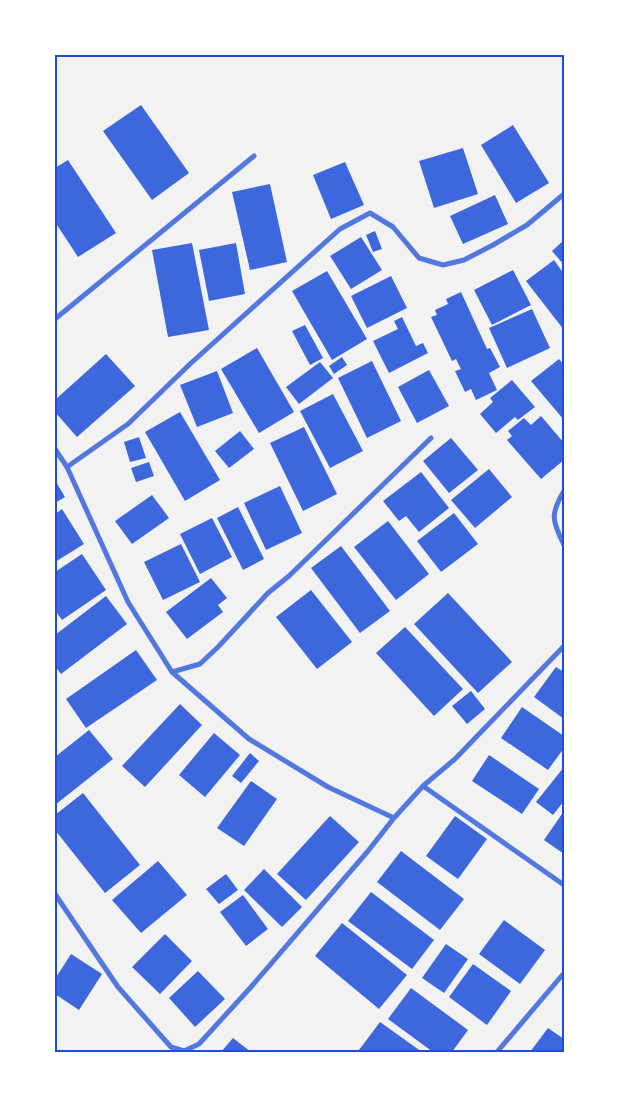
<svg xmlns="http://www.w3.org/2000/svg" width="619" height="1107" font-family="'Source Sans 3',sans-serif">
	<rect width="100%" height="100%" fill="#f2f2f2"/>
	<!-- building -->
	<path fill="#3d67dc" d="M141,105L189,173L152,200L103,131Z
		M513,125L549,183L516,203L481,145Z
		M463,148L478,194L434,208L419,161Z
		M68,160L116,233L78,257L55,222V168Z
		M345,162L364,205L331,219L313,175Z
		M270,184L287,262L250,270L232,192Z
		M495,195L508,224L463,244L450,216Z
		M375,231L382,249L373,252L366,235Z
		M361,237L382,270L351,289L330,256Z
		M564,240V265L552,251Z
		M192,243L209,330L168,337L152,250Z
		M236,243L245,294L209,301L199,250Z
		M554,260L564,274V330L526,281Z
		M513,270L531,305L492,325L474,290Z
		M327,271L367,339L332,360L292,291Z
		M391,276L407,308L367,328L351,296Z
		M461,292L487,349L490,348L500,367L489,373L497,390L476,400L471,389L465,392L455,371L461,369L456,359L452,361L431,317L437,315L435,310L448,304L446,299Z
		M532,309L550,348L507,368L489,328Z
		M402,317L416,346L423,343L428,353L389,373L373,341L398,329L394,321Z
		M305,325L323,358L310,365L292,331Z
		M257,348L294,412L259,433L221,369Z
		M106,354L135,386L77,437L55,412V400Z
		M342,357L347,365L334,374L329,366Z
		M559,359L564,365V420L531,381Z
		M372,361L401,421L367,438L338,378Z
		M320,362L333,378L299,404L286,387Z
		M429,370L449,406L417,423L398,387Z
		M217,371L233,413L197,427L180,385Z
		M512,380L535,407L518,420L515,417L496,433L480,414L493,402L490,398Z
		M333,394L363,451L330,468L300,411Z
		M180,412L220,480L185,501L145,432Z
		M541,416L564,443V460L541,479L507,440L512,436L508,431L524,418L531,425Z
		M304,427L337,494L303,511L270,443Z
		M240,431L254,449L229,468L215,451Z
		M139,437L146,458L130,462L124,442Z
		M451,438L478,470L449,493L423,461Z
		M149,462L154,476L136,482L131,468Z
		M489,469L512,497L475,528L451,500Z
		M421,472L449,508L419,532L406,516L399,521L383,501Z
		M55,480L65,497L55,503Z
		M280,486L302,533L266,550L244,503Z
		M152,495L169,518L132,544L115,521Z
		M238,507L264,559L243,570L217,518Z
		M62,509L84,544L55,562V514Z
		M454,513L478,544L441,572L417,541Z
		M212,518L232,557L200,574L180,534Z
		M388,521L429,574L396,600L354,547Z
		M181,544L200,582L163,600L144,562Z
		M341,546L390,611L360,633L311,568Z
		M82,554L106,590L62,620L55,610V572Z
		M211,578L227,598L218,605L223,612L187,639L166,612Z
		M311,590L352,642L317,669L276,617Z
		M448,593L512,662L478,693L414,624Z
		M106,596L127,624L61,674L55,666V635Z
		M405,627L463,689L434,716L376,653Z
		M136,650L157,680L86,728L66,699Z
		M556,667L564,672V719L534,697Z
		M471,691L485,709L467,724L452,706Z
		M180,704L202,725L145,787L122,766Z
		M522,707L564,736V748L548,770L501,738Z
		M89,730L113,759L55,805V757Z
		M214,733L240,755L205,797L179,775Z
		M250,753L259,761L241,783L232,776Z
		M489,755L539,789L522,814L472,781Z
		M564,767V801L553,815L536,802Z
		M251,781L277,799L244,846L217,828Z
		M83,793L140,865L105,893L55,830V815Z
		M564,811V854L544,840Z
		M330,816L359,842L306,900L277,874Z
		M455,816L487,839L458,879L426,856Z
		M401,851L464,899L440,930L377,882Z
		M158,861L187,895L141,933L112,900Z
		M264,869L302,907L282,927L244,890Z
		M226,874L238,890L219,904L206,889Z
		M371,892L434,940L412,969L348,921Z
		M243,895L268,929L246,946L220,912Z
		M504,920L545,950L520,984L479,954Z
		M342,923L407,975L379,1009L315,956Z
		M165,934L192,961L160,994L132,967Z
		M446,944L468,959L444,993L422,978Z
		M71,954L102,974L79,1010L55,994V979Z
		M473,964L511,991L487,1025L449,997Z
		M198,971L225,999L195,1027L169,998Z
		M411,988L468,1030L452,1052H433L388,1019Z
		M380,1022L422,1052H362L359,1050Z
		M548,1028L564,1039V1052H530Z
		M233,1038L251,1052H221Z"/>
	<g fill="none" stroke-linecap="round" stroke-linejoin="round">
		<!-- minor -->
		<path stroke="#5277de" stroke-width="5" d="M55,319L254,156
			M55,449L67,467L128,602L172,672L249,739L328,787L394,818
			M67,467L128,424L190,364L340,229L370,213L393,227L419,258L443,265L464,260L493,245L527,225L564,194
			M564,491C550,514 552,521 564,545
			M172,672L200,664L219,646L268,593L289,576L431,438
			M423,786L564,885
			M55,894L118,987L171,1047L184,1051L199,1044L251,987L368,851L394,818L423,786L455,759L564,646
			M497,1052L564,973"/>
	</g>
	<!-- border -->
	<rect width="619" height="1107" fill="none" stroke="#ffffff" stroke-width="112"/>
	<rect x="56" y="56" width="507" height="995" fill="none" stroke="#1d4ed8" stroke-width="2"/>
</svg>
